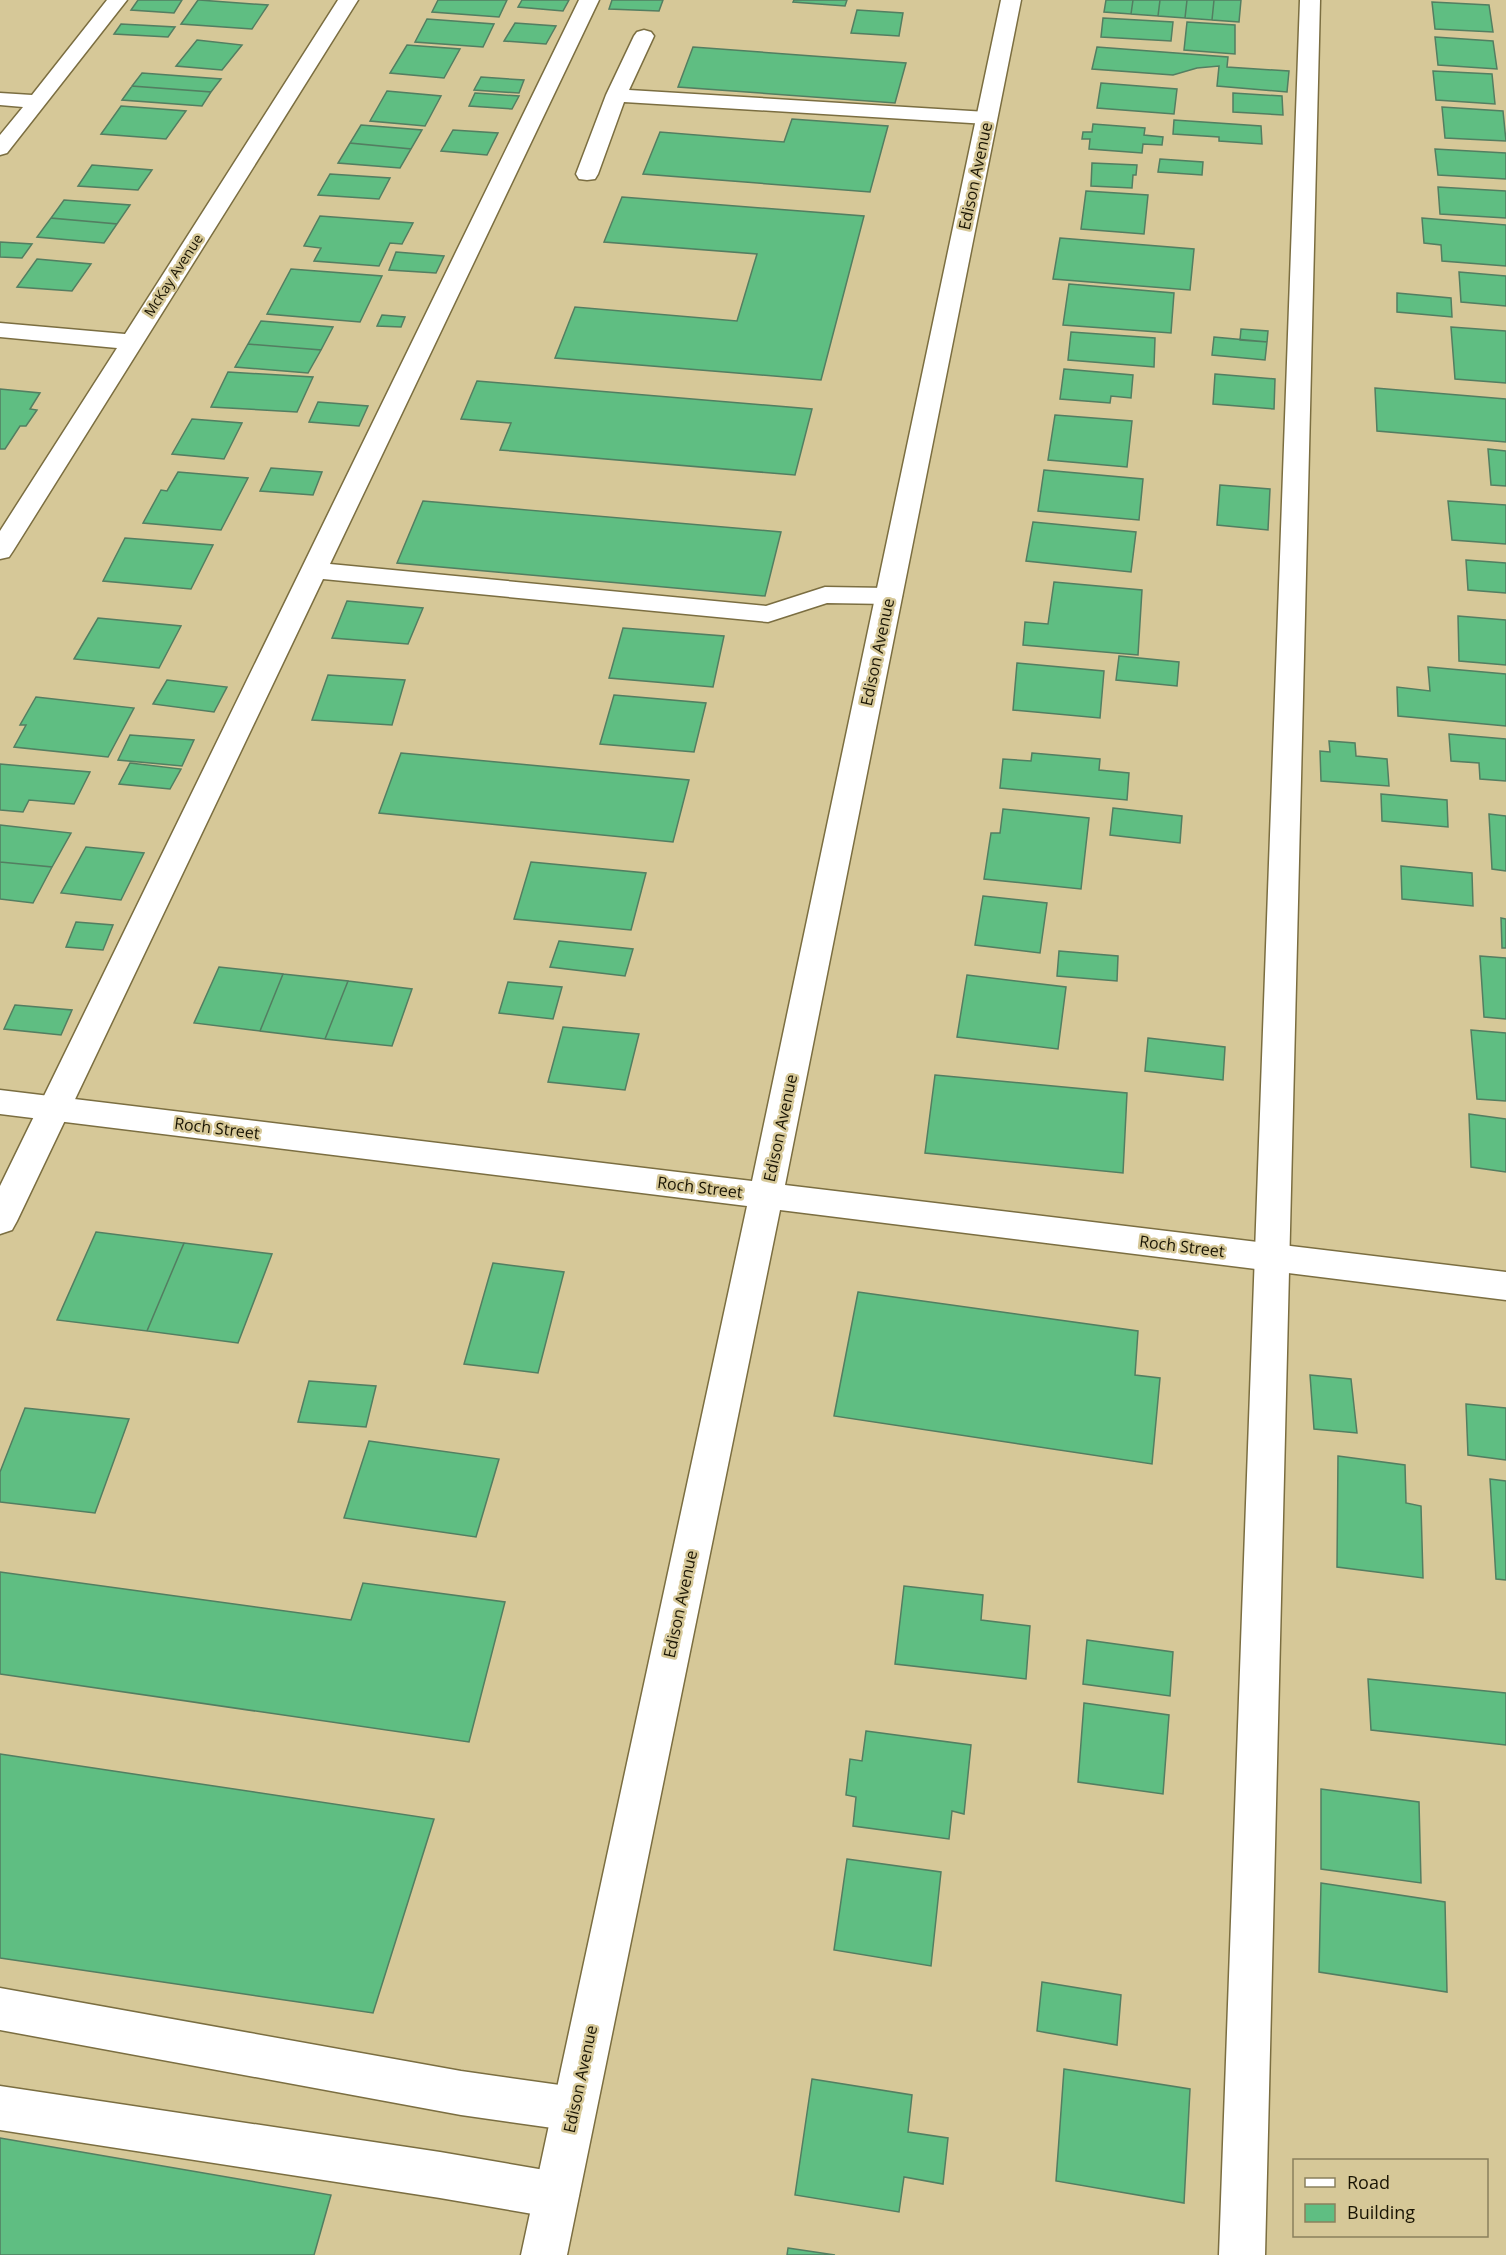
<svg xmlns="http://www.w3.org/2000/svg" width="1506" height="2255" font-family="'Open Sans',sans-serif">
	<rect width="100%" height="100%" fill="#d6c898"/>
	<!-- building -->
	<path fill="#5fbe82" stroke="#537e61" stroke-width="1.5" d="M138,0H182L174,13L131,10Z
		M198,0H199L268,5L252,29L181,24Z
		M438,0H507L499,17L432,12Z
		M522,0H569L563,11L518,7Z
		M612,0H663L659,11L609,9Z
		M794,0H847L845,6L793,2Z
		M1106,0H1133L1131,14L1104,12Z
		M1133,0H1160L1158,16L1131,14Z
		M1160,0H1187L1185,18L1158,16Z
		M1187,0H1214L1212,20L1185,18Z
		M1214,0H1241L1239,22L1212,20Z
		M1432,2L1489,5L1493,32L1435,29Z
		M857,10L903,13L899,36L851,33Z
		M1103,18L1173,22L1171,41L1101,37Z
		M427,19L494,24L483,47L415,42Z
		M1187,22L1235,25V54L1184,50Z
		M515,23L556,26L546,44L504,41Z
		M121,24L175,27L168,37L114,34Z
		M1435,37L1493,41L1497,69L1438,65Z
		M197,40L242,45L222,70L176,66Z
		M407,45L460,49L444,78L390,73Z
		M693,47L906,63L895,103L678,87Z
		M1097,47L1228,57L1227,67L1289,71L1287,92L1217,86L1219,66L1197,68L1173,75L1092,69Z
		M1433,71L1492,74L1495,104L1436,100Z
		M142,73L221,79L211,92L132,86Z
		M481,77L524,80L519,93L474,90Z
		M1101,83L1177,89L1174,114L1097,108Z
		M132,86L211,92L202,106L122,100Z
		M387,91L441,96L425,126L370,121Z
		M475,93L519,96L512,109L469,106Z
		M1233,93L1282,96L1283,115L1233,112Z
		M121,106L186,111L166,139L101,134Z
		M1442,107L1503,111L1506,141L1445,138Z
		M792,119L888,126L870,192L643,174L660,132L784,142Z
		M1174,120L1261,126L1262,144L1219,141V137L1173,134Z
		M1093,124L1145,128L1144,135L1163,137L1162,145L1143,144L1142,153L1089,149L1090,139H1082L1083,132H1092Z
		M361,125L422,130L411,149L350,143Z
		M453,130L498,133L487,155L441,151Z
		M350,143L411,149L400,168L338,163Z
		M1435,149L1506,153V179L1438,175Z
		M1160,159L1203,162L1202,175L1158,172Z
		M1092,163L1137,165L1136,175H1133L1132,188L1091,186Z
		M92,165L152,170L138,190L78,186Z
		M330,174L390,178L379,199L318,195Z
		M1438,187L1506,191V218L1440,214Z
		M1086,191L1148,195L1144,234L1081,229Z
		M622,197L864,216L821,380L555,358L575,307L737,321L757,254L604,242Z
		M64,200L130,205L117,224L51,218Z
		M320,216L413,223L402,244L390,243L379,266L314,261L321,248L304,246Z
		M51,218L117,224L104,243L37,237Z
		M1422,218L1506,225V266L1442,261L1441,245L1424,243Z
		M1060,238L1194,249L1190,290L1053,279Z
		M0,242L32,244L22,258L0,257Z
		M396,252L444,256L436,273L389,270Z
		M37,259L91,264L72,291L17,287Z
		M291,269L382,276L360,322L267,314Z
		M1459,272L1506,276V306L1461,302Z
		M1069,284L1174,293L1171,333L1063,325Z
		M1397,293L1451,298L1452,317L1397,312Z
		M382,315L405,317L401,327L377,326Z
		M261,321L333,327L321,350L248,344Z
		M1451,327L1506,331V383L1455,379Z
		M1241,329L1268,331L1267,342L1240,340Z
		M1071,332L1155,338L1154,367L1068,360Z
		M1214,337L1267,342L1265,360L1212,355Z
		M248,344L321,350L308,373L235,367Z
		M1064,369L1133,375L1131,398L1111,396L1110,403L1060,399Z
		M228,372L313,377L297,412L211,407Z
		M1215,374L1275,379L1274,409L1213,404Z
		M477,381L812,409L795,475L500,450L511,423L461,419Z
		M1375,388L1506,399V442L1377,431Z
		M0,389L40,393L30,409L37,410L26,426H20L5,449H0Z
		M318,402L368,406L359,426L309,422Z
		M1055,415L1132,421L1127,467L1048,460Z
		M192,419L242,423L224,459L172,454Z
		M1488,449L1506,451V486L1491,485Z
		M271,468L322,472L313,495L260,491Z
		M1044,470L1143,479L1139,520L1038,511Z
		M178,472L248,478L221,530L143,523L161,490L167,491Z
		M1220,485L1270,489L1268,530L1217,525Z
		M423,501L781,532L765,596L397,563Z
		M1448,501L1506,505V544L1452,540Z
		M1033,522L1136,532L1131,572L1026,561Z
		M125,538L213,545L191,589L103,581Z
		M1466,560L1506,563V593L1468,590Z
		M1054,582L1142,590L1138,655L1023,645L1025,622L1048,624Z
		M347,601L423,608L408,644L332,638Z
		M1458,616L1506,620V665L1459,661Z
		M98,618L181,626L159,668L74,659Z
		M623,628L724,636L713,687L609,678Z
		M1119,656L1179,662L1177,686L1116,680Z
		M1017,663L1104,671L1100,718L1013,710Z
		M1428,667L1506,674V726L1398,716L1397,687L1430,691Z
		M328,675L405,680L392,725L312,720Z
		M167,680L227,687L214,712L153,704Z
		M614,695L706,703L694,752L600,744Z
		M36,697L134,708L108,757L14,747L26,725H20Z
		M1449,734L1506,739V781L1480,779L1479,763L1451,761Z
		M130,735L194,740L182,766L118,760Z
		M1329,741L1355,743L1356,756L1387,759L1389,786L1321,781L1320,751L1330,752Z
		M401,753L689,780L673,842L379,813Z
		M1032,753L1100,759L1099,770L1129,773L1127,800L1000,788L1003,759L1031,761Z
		M130,763L181,769L170,789L119,784Z
		M0,764L90,772L74,804L29,800L23,812L0,810Z
		M1381,794L1447,800L1448,827L1382,821Z
		M1113,808L1182,816L1180,843L1110,835Z
		M1003,809L1089,818L1081,889L984,879L991,833H1000Z
		M1489,814L1506,816V871L1492,869Z
		M0,825L71,833L52,867L0,862Z
		M86,847L144,853L121,900L61,893Z
		M0,862L52,867L33,903L0,899Z
		M531,862L646,873L631,930L514,919Z
		M1401,866L1472,873L1473,906L1402,899Z
		M983,896L1047,903L1040,953L975,945Z
		M1501,918L1506,919V948H1502Z
		M76,922L113,925L103,950L66,947Z
		M559,941L633,949L625,976L550,967Z
		M1059,951L1118,956L1117,981L1057,976Z
		M1480,956L1506,958V1019L1484,1017Z
		M219,967L283,974L260,1031L194,1023Z
		M283,974L348,981L325,1039L260,1031Z
		M967,975L1066,987L1058,1049L957,1037Z
		M348,981L412,989L392,1046L325,1039Z
		M508,982L562,987L553,1019L499,1013Z
		M15,1005L72,1010L61,1035L4,1029Z
		M563,1027L639,1034L625,1090L548,1082Z
		M1471,1030L1506,1033V1101L1477,1099Z
		M1148,1038L1225,1047L1223,1080L1145,1071Z
		M935,1075L1127,1093L1123,1173L925,1153Z
		M1469,1114L1506,1119V1172L1471,1167Z
		M96,1232L184,1243L147,1331L57,1320Z
		M184,1243L272,1254L238,1343L147,1331Z
		M493,1263L564,1272L538,1373L464,1364Z
		M858,1292L1138,1331L1135,1375L1160,1378L1152,1464L834,1416Z
		M1310,1375L1351,1379L1357,1433L1314,1429Z
		M309,1381L376,1386L366,1427L298,1422Z
		M1466,1404L1506,1408V1460L1468,1455Z
		M25,1408L129,1419L95,1513L0,1502V1472Z
		M369,1441L499,1459L476,1537L344,1518Z
		M1338,1456L1405,1465L1406,1503L1421,1506L1423,1578L1337,1567Z
		M1490,1479L1506,1481V1580L1496,1579Z
		M0,1572L351,1620L363,1583L505,1602L469,1742L0,1674Z
		M904,1586L983,1595L981,1620L1030,1626L1026,1679L895,1664Z
		M1087,1640L1173,1652L1170,1696L1083,1684Z
		M1368,1679L1506,1693V1745L1371,1730Z
		M1084,1703L1169,1715L1163,1794L1078,1782Z
		M866,1731L971,1745L964,1814L952,1811L949,1839L853,1826L856,1797L846,1795L850,1759L862,1761Z
		M0,1754L434,1819L373,2013L0,1958Z
		M1321,1789L1419,1802L1421,1883L1321,1869Z
		M847,1859L941,1872L931,1966L834,1950Z
		M1321,1883L1445,1902L1447,1992L1319,1972Z
		M1042,1982L1121,1995L1117,2045L1037,2031Z
		M1064,2069L1190,2089L1184,2203L1056,2181Z
		M812,2079L912,2095L908,2132L948,2138L943,2184L904,2177L899,2212L795,2195Z
		M0,2138L331,2195L314,2255H0Z
		M788,2248L835,2255H787Z"/>
	<g fill="none" stroke-linecap="round" stroke-linejoin="round">
		<!-- service casing -->
		<g stroke="#7b6e41" stroke-width="3">
			<path id="service" d="M107,0H127L7,153L0,155V135L23,107L0,105V93L32,95Z
				M579,0H599L330,564L766,606L825,587L889,588L898,590L902,596L898,602L889,604L827,603L768,622L323,579L17,1221L12,1230L0,1234V1186Z
				M1300,0H1320L1265,2255H1219Z
				M644,30L651,32L654,36L629,90L987,112L994,114L997,118L994,122L987,124L624,102L598,174L595,179L587,180L579,179L576,174L606,95L634,36L637,32Z
				M0,1988L461,2071L574,2087L590,2093L596,2109L590,2125L574,2131L461,2115L0,2030Z
				M0,2086L440,2152L556,2172L572,2179L579,2195L572,2211L556,2218L440,2198L0,2130Z"/>
		</g>
		<!-- minor casing -->
		<g stroke="#7b6e41" stroke-width="3">
			<path id="minor" d="M338,0H358L13,551L9,557L0,559V531L117,348L0,337V323L125,334Z
				M1001,0H1021L785,1185L1506,1272V1300L780,1210L567,2255H521L747,1206L0,1114V1090L752,1181Z"/>
		</g>
		<!-- service -->
		<use href="#service" fill="#fff" fill-rule="evenodd"/>
		<!-- minor -->
		<use href="#minor" fill="#fff" fill-rule="evenodd"/>
	</g>
	<g text-anchor="middle" dominant-baseline="central" stroke-width="5" stroke-linejoin="round" paint-order="stroke">
		<!-- far-street labels -->
		<g font-size="14" fill="#191403" stroke="#d6c898">
			<text transform="translate(173 275) rotate(-57)">McKay Avenue</text>
		</g>
		<!-- street labels -->
		<g font-size="16" fill="#191403" stroke="#d6c898">
			<text transform="translate(975 176) rotate(-78)">Edison Avenue</text>
			<text transform="translate(877 652) rotate(-78)">Edison Avenue</text>
			<text transform="translate(217 1128) rotate(7)">Roch Street</text>
			<text transform="translate(780 1128) rotate(-78)">Edison Avenue</text>
			<text transform="translate(700 1187) rotate(7)">Roch Street</text>
			<text transform="translate(1182 1246) rotate(7)">Roch Street</text>
			<text transform="translate(680 1604) rotate(-78)">Edison Avenue</text>
			<text transform="translate(580 2079) rotate(-78)">Edison Avenue</text>
		</g>
	</g>
	<!-- legend -->
	<rect x="1293" y="2159" width="195" height="78" fill="#d6c898" stroke="#8a805c" stroke-width="1.5"/>
	<rect x="1305" y="2178" width="30" height="9" fill="#ffffff" stroke="#8a805c" stroke-width="1.5"/>
	<text x="1347" y="2189" font-size="18" fill="#191403">Road</text>
	<rect x="1305" y="2204" width="30" height="18" fill="#5fbe82" stroke="#8a805c" stroke-width="1.5"/>
	<text x="1347" y="2219" font-size="18" fill="#191403">Building</text>
</svg>
